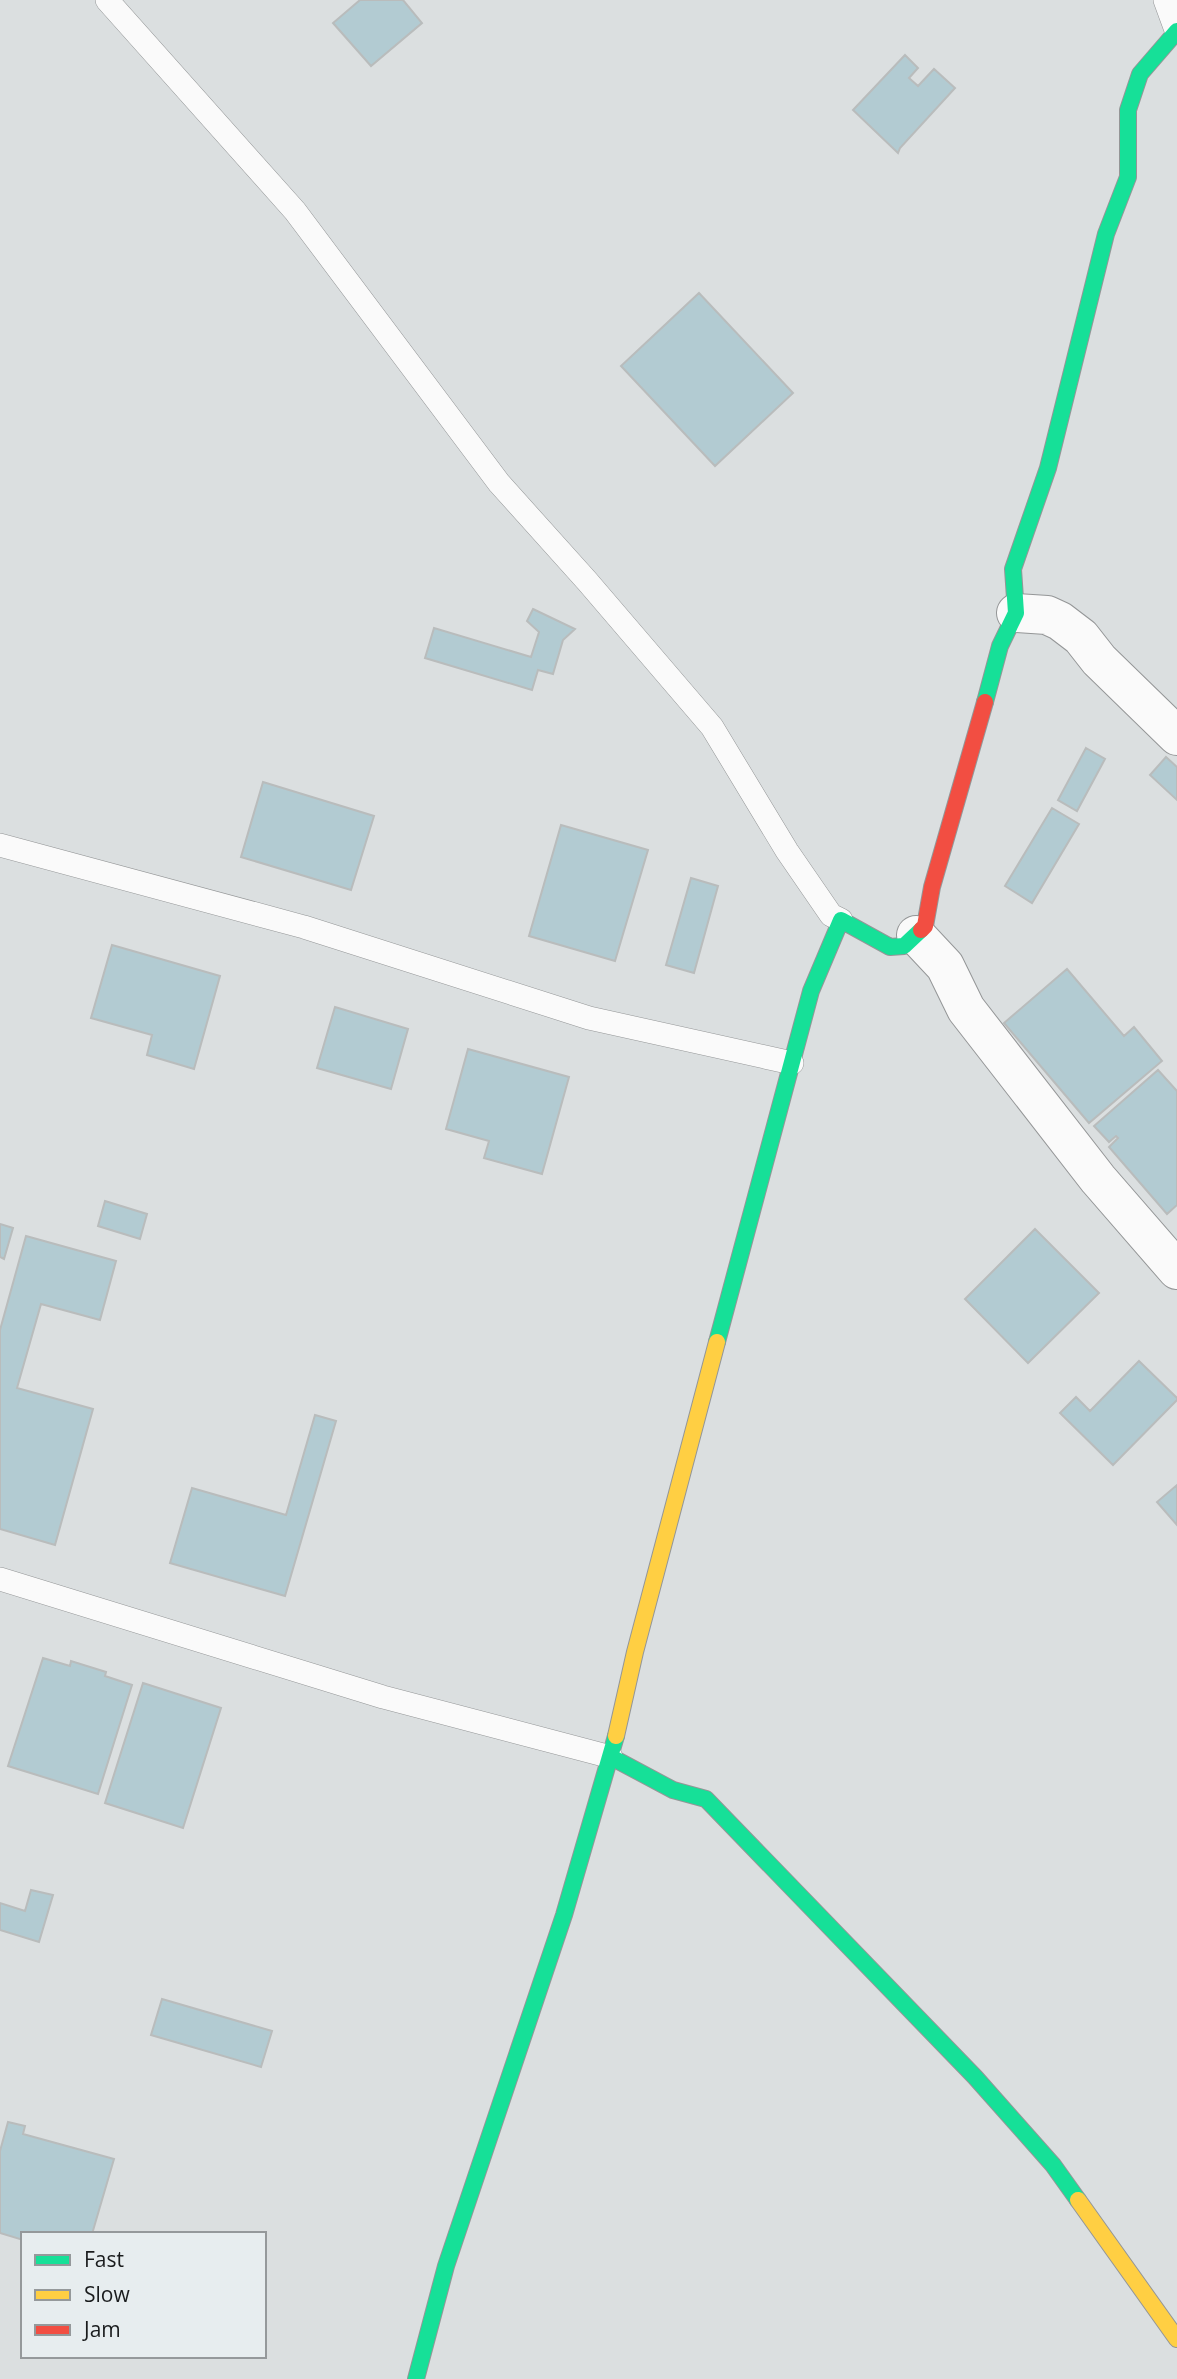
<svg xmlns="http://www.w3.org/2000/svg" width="1177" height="2379" font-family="'Open Sans',sans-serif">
	<rect width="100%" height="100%" fill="#dbdfe0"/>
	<!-- building -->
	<path fill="#b2cbd2" stroke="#b9bcbc" stroke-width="2" d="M360,0H403L422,23L371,66L333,23Z
		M905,55L918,68L909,78L918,86L934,69L955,88L900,148L898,153L853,110Z
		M699,293L793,393L715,466L621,366Z
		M533,609L575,629L563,640L553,674L538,670L532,690L425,658L434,628L531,657L539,632L527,621Z
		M1086,748L1105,759L1077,811L1058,800Z
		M1166,757L1177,767V800L1150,775Z
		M263,782L374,816L351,890L241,857Z
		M1052,808L1079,824L1032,903L1005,886Z
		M561,825L648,850L615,961L529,936Z
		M691,878L718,886L694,973L666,965Z
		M112,945L220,976L194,1069L147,1055L152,1035L91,1018Z
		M1067,969L1124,1036L1134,1027L1162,1061L1089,1123L1004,1023Z
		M335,1007L408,1029L391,1089L317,1068Z
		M468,1049L569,1077L542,1174L484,1158L489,1141L446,1129Z
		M1158,1070L1177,1091V1205L1167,1214L1109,1147L1118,1138L1116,1136L1109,1142L1094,1126Z
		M105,1201L147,1214L140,1239L98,1226Z
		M0,1224L13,1228L4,1259L0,1257Z
		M1035,1229L1099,1293L1028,1363L965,1299Z
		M26,1236L116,1261L100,1320L41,1304L17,1388L93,1409L55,1545L0,1529V1330Z
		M1139,1361L1177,1398V1400L1113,1465L1060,1413L1076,1397L1090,1411Z
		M315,1415L336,1421L285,1596L170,1563L192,1488L286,1515Z
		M1177,1485V1525L1157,1502Z
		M43,1658L70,1666L71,1661L106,1672L105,1676L132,1685L98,1794L8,1766Z
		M143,1683L221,1708L183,1828L105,1803Z
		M31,1890L53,1895L39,1942L0,1930V1903L25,1911Z
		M162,1999L272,2031L261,2067L151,2035Z
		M8,2122L25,2126L23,2134L114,2159L92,2234H23V2240L0,2233V2151Z"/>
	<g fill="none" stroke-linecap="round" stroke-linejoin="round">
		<!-- lane casing -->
		<g stroke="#949697" stroke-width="24">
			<path id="lane" d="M107,0L295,211L499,483L587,581L712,727L787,851L831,915L841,920
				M1165,0L1176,30
				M0,845L304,927L589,1018L792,1063
				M0,1579L383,1697L611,1757"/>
		</g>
		<!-- street casing -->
		<g stroke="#949697" stroke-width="40">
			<path id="street" d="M1016,613L1047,615L1060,621L1081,637L1099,660L1177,736
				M916,935L945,966L966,1009L1098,1179L1177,1270"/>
		</g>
		<!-- fast casing -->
		<g stroke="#949697" stroke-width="18">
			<path id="fast" d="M985,702L1000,646L1016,613L1013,569L1048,468L1106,234L1128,177V110L1140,74L1177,31
				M717,1342L811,991L841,920L890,947L904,946L921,930
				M611,1757L673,1790L706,1799L975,2077L1053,2165L1078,2200
				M416,2379L446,2266L564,1915L616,1736"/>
		</g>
		<!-- slow casing -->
		<g stroke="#949697" stroke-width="18">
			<path id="slow" d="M616,1736L635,1652L717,1342
				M1078,2200L1177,2339"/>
		</g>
		<!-- jam casing -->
		<g stroke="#949697" stroke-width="18">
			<path id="jam" d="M921,930L925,926L932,887L985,702"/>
		</g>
		<!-- lane -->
		<use href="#lane" stroke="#fafafa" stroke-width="23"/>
		<!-- street -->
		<use href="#street" stroke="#fafafa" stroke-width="38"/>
		<!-- fast -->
		<use href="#fast" stroke="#16e098" stroke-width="16"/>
		<!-- slow -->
		<use href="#slow" stroke="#ffcf43" stroke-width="16"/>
		<!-- jam -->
		<use href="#jam" stroke="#f24e42" stroke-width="16"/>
	</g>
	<!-- legend -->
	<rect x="21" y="2232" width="245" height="126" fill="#e7edef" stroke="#95999b" stroke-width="2"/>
	<rect x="35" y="2255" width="35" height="10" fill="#16e098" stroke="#95999b" stroke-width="2"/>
	<text x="84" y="2267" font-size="21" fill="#1a1c1d">Fast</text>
	<rect x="35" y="2290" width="35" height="10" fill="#ffcf43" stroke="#95999b" stroke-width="2"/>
	<text x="84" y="2302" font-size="21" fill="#1a1c1d">Slow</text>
	<rect x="35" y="2325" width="35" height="10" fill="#f24e42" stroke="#95999b" stroke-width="2"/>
	<text x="84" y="2337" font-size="21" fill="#1a1c1d">Jam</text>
</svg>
